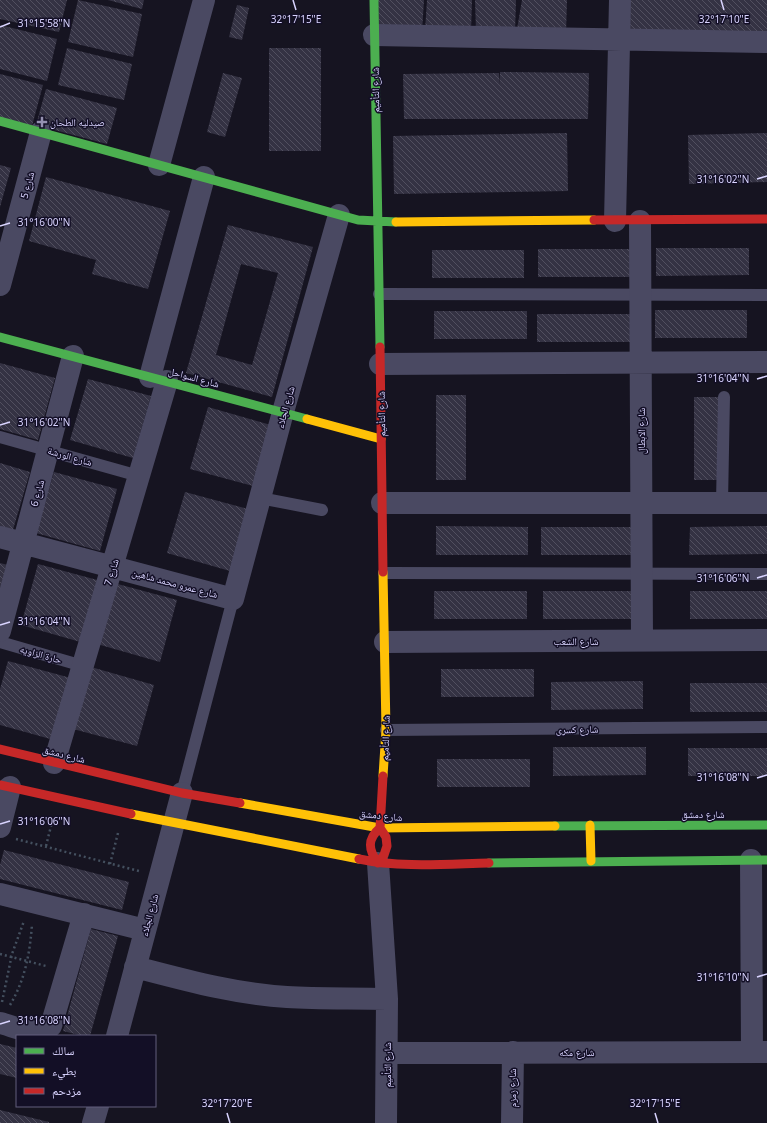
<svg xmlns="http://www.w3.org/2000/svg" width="767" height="1123" font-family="'Noto Sans','Noto Naskh Arabic',sans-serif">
	<defs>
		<pattern id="building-back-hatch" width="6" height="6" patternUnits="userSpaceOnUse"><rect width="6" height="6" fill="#343243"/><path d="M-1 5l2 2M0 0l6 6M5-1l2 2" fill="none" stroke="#514f5f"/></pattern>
	</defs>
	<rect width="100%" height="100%" fill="#161421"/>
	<!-- building -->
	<path fill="url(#building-back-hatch)" fill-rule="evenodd" d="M0,0H67L59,32L0,19Z
		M78,0L142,14L133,57L68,42Z
		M108,0H144L142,9Z
		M378,0H424L422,32H379Z
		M427,0H472L471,32L425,31Z
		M475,0H516L515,32L476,31Z
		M522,0H567L566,34L516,35Z
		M626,0H767V44L624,39Z
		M237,5L249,8L242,40L229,37Z
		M0,25L57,39L47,81L0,69Z
		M67,48L132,64L124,100L58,85Z
		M269,48H321V151H269Z
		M500,72L589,73L588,119H404L403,74L499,73L500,85Z
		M223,73L242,78L225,137L207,132Z
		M0,74L43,85L32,126L0,117Z
		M46,89L117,108L107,144L36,125Z
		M567,133L568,191L394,194L393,136Z
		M767,133V182L689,184L688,135Z
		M0,165L11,168L0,207Z
		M46,177L170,211L148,289L92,274L96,260L29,241Z
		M228,225L313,247L272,397L186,373ZM241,264L278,273L252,365L216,355Z
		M656,248H749V275L656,276Z
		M538,249H630V277H538Z
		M432,250H524V278H432Z
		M655,310H747V338H655Z
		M434,311H527V339H434Z
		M537,314H630V342H537Z
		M0,363L55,378L38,440L0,429Z
		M88,379L151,396L133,458L70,440Z
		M436,395H466V480H436Z
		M694,397H721L720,480H694Z
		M208,407L271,425L253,486L190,469Z
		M0,463L30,472L12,533L0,530Z
		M54,472L117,489L100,551L36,533Z
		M185,492L248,509L230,571L167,553Z
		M436,526L528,527V555H436Z
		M767,526V554L689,555L690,527Z
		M541,527H634V555H541Z
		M0,563L8,565L0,592Z
		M38,564L101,581L84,643L21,625Z
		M114,583L177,600L160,662L97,644Z
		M434,591H527V619H434Z
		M543,591H636L635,619H543Z
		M690,591H767V619H690Z
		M8,661L71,678L54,740L0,725V689Z
		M91,667L154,685L137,746L73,729Z
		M441,669H534V697H441Z
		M643,681V709L551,710V682Z
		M690,683H767V712H690Z
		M553,747H646V775L553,776Z
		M688,748H767V776H688Z
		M437,759H530V787H437Z
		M4,850L129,882L122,910L0,879V865Z
		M91,929L118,936L90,1036H83L63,1031Z
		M0,1044L17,1048V1078L0,1074Z
		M0,1110L49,1122V1123H0Z"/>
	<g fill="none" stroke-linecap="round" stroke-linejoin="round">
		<!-- path -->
		<path stroke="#44505f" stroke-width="2.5" stroke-dasharray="2 3" stroke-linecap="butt" d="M16,839L139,871
			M46,846L53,818
			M110,864L118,833
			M0,954L46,966
			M2,1002L12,954L24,921
			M10,1005C25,980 30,953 32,924"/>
		<!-- lane -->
		<path stroke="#4a4962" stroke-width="12" d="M379,294L767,295
			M0,437L139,476
			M260,498L322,510
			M722,503L724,397
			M384,573L767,574
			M0,642L83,666
			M386,730L767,727
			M182,793L233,599"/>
		<!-- street -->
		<path stroke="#4a4962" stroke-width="22" d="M374,35L767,42
			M159,165L204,0
			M615,221L620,0
			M640,221L642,640
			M0,285L41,132
			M380,364L767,362
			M150,377L204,177
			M382,503H767
			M0,537L233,599L283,412L339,215
			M0,631L73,356
			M385,642L767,640
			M54,763L167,381
			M0,827L10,787
			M751,860L752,1052
			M378,863L387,999L386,1123
			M0,894L145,930
			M135,967C185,980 235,994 287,997C320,999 354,998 387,999
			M0,1023C17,1027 37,1038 51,1026L84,914
			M117,1036L182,793
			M387,1053L767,1052
			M93,1123L98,1106
			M512,1123L513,1052"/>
		<!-- fast -->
		<path stroke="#4caf50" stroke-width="9" d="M374,0L380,347
			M0,121L358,220L396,222
			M0,337L307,419
			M555,826L767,825
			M489,863L767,860"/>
		<!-- slow -->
		<path stroke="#ffc107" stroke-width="9" d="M396,222L594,220
			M307,419L381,439
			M383,776L386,730L383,572
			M240,803L380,828L555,826
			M131,814L359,859
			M590,825L591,861"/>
		<!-- jam -->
		<path stroke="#c62828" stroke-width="9" d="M594,220L767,219
			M380,347L383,572
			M0,749L182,793L240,803
			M0,785L131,814
			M380,828C367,839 368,850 378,863L384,855L387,846L386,837L380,828L383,776
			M359,859C401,868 446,864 489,863"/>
	</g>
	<!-- ticks -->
	<path fill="none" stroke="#d9d4ff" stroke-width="1.5" d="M293,0L296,10M721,0L724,10M0,27L10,23M757,179L767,176M0,226L10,223M757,379L767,376M0,425L10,422M757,578L767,575M0,625L10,622M757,778L767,775M0,824L10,821M757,977L767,974M0,1024L10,1021M227,1113L230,1123M655,1113L658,1123"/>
	<!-- markers -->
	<path fill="#9591b1" stroke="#130f26" stroke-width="1.5" d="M40 116h4v4h4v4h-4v4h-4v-4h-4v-4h4z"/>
	<g text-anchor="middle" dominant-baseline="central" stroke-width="3" stroke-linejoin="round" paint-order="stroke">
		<!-- street labels -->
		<g font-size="10" fill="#d9d4ff" stroke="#130f26">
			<text transform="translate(375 90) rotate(-91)">شارع التأميم</text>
			<text transform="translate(27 185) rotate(-75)">شارع 5</text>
			<text transform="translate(194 377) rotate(15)">شارع السواحل</text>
			<text transform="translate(285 407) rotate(-74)">شارع الجلاء</text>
			<text transform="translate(381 414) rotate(-91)">شارع التأميم</text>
			<text transform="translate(641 431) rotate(-90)">شارع الابطال</text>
			<text transform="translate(70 456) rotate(16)">شارع الورشة</text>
			<text transform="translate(37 493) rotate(-75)">شارع 6</text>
			<text transform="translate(111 572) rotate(-73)">شارع 7</text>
			<text transform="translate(175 583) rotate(15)">شارع عمرو محمد شاهين</text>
			<text x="576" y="641">شارع الشعب</text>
			<text transform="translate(41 654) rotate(16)">حارة الزاويه</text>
			<text transform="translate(577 729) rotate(-1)">شارع كسرى</text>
			<text transform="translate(385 738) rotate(-88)">شارع التأميم</text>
			<text transform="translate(64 754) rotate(14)">شارع دمشق</text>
			<text x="703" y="814">شارع دمشق</text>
			<text transform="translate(381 815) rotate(6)">شارع دمشق</text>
			<text transform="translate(149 915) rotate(-75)">شارع الجلاء</text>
			<text x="577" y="1052">شارع مكه</text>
			<text transform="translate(387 1065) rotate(-90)">شارع التأميم</text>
			<text transform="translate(512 1088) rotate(-90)">شارع زمزم</text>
		</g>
		<!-- poi labels -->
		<g font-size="10" fill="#d9d4ff" stroke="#130f26" text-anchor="start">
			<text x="50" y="122">صيدليه الطحان</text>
		</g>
	</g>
	<g font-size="10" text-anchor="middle" fill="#d9d4ff" stroke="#130f26" stroke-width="3" stroke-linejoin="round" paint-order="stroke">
		<text x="296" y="23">32°17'15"E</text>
		<text x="724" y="23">32°17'10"E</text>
		<text x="44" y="27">31°15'58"N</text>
		<text x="723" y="183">31°16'02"N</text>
		<text x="44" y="226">31°16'00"N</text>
		<text x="723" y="382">31°16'04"N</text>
		<text x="44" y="426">31°16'02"N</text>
		<text x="723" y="582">31°16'06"N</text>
		<text x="44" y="625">31°16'04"N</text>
		<text x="723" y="781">31°16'08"N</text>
		<text x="44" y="825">31°16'06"N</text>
		<text x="723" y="981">31°16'10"N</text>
		<text x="44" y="1024">31°16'08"N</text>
		<text x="227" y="1107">32°17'20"E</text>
		<text x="655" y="1107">32°17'15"E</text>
	</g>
	<!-- legend -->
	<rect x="16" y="1035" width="140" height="72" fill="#130f26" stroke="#625e7d"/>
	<rect x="24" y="1048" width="20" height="6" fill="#4caf50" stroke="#625e7d"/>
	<text x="52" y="1055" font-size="12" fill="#d9d4ff">سالك</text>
	<rect x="24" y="1068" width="20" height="6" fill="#ffc107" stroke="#625e7d"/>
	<text x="52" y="1075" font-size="12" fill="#d9d4ff">بطيء</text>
	<rect x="24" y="1088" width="20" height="6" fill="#c62828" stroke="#625e7d"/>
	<text x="52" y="1095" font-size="12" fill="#d9d4ff">مزدحم</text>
</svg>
